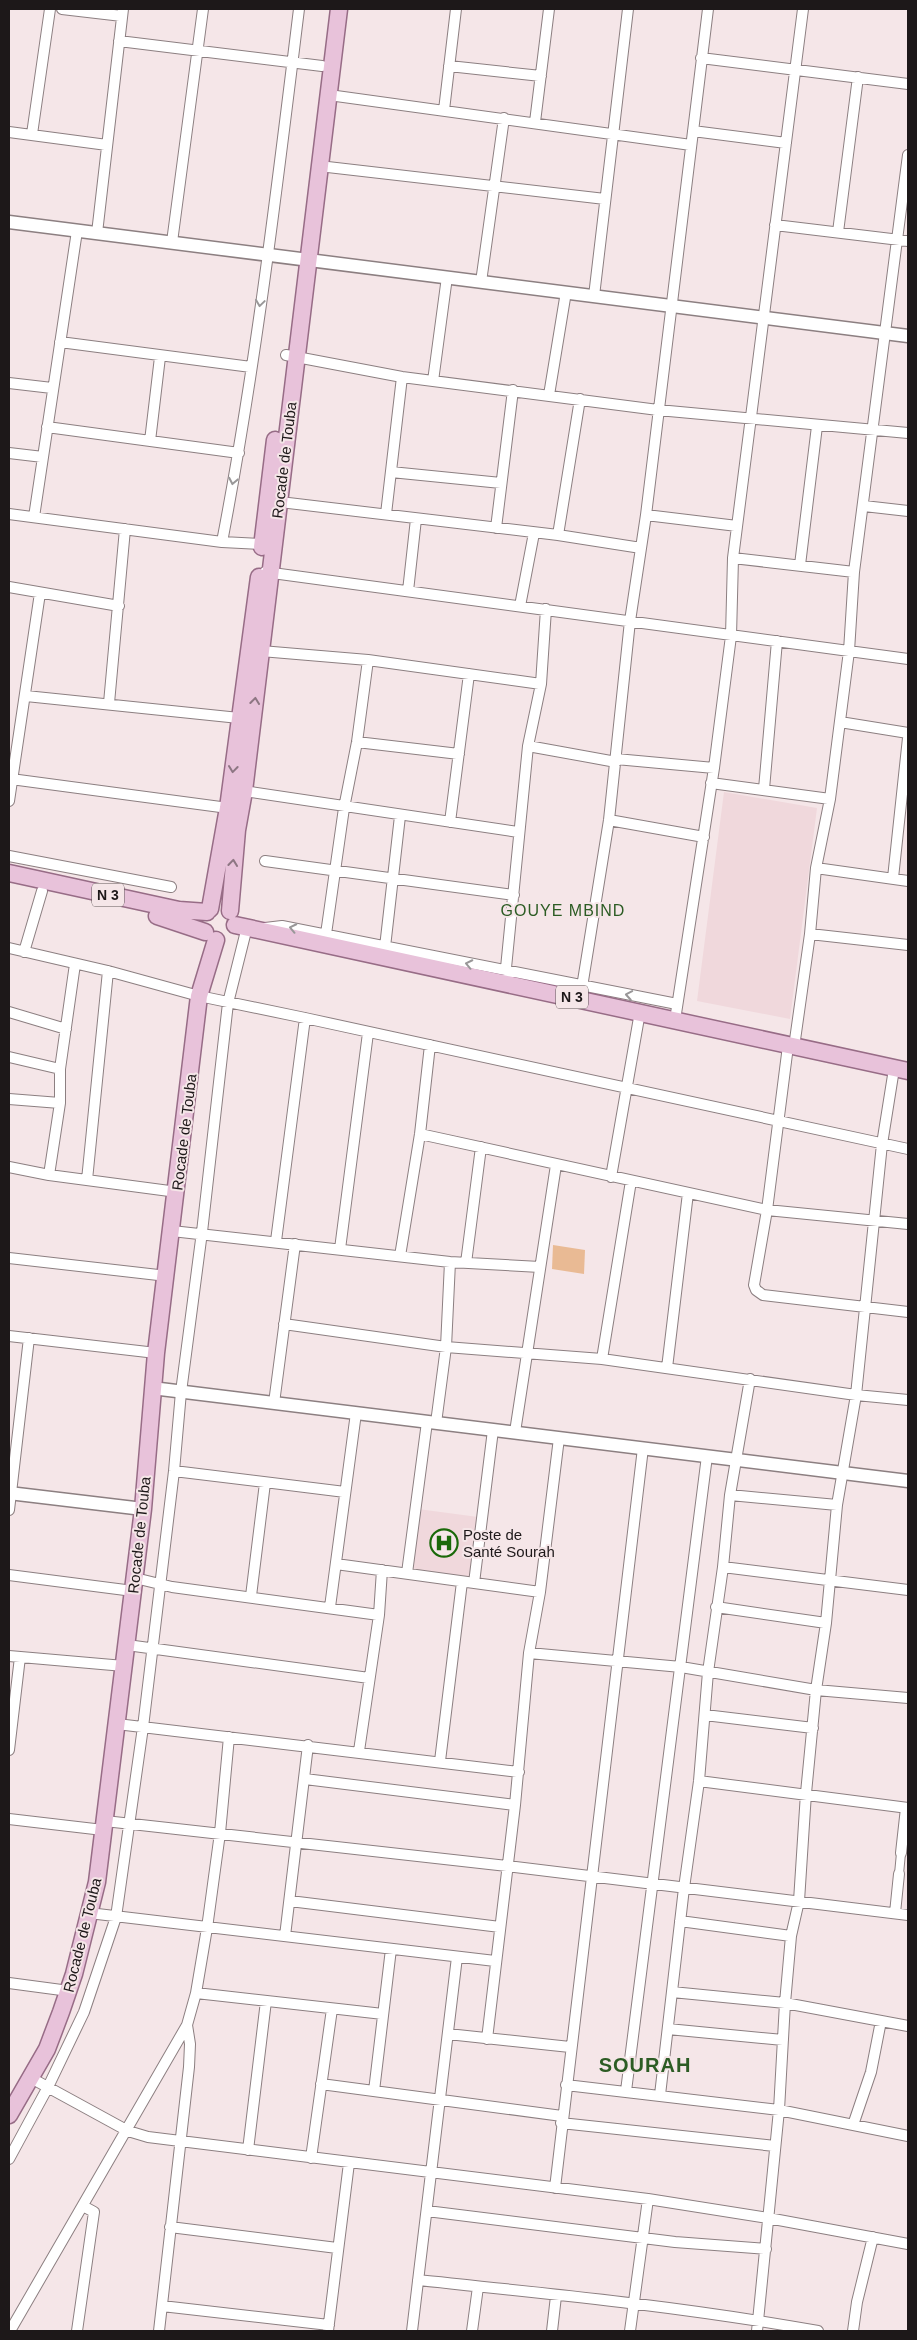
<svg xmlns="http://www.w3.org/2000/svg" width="917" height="2340" font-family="Helvetica,sans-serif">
	<rect width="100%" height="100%" fill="#f5e6e8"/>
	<!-- built -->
	<path fill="#f0d8dc" d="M724,792L817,808L790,1019L697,1001Z
		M418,1509L478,1517L470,1578L410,1570Z"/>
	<!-- green -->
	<path fill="#e9ba94" d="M553,1245L585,1250L584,1274L552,1269Z"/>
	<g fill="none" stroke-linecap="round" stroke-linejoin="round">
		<!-- pedestrian casing -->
		<g stroke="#8c7f81" stroke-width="10">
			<path id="pedestrian" d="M899,1874L901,1853"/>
		</g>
		<!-- minor casing -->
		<g stroke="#8c7f81" stroke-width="12">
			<path id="minor" d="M62,9L122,16
				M119,41L322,66
				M701,58L908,84
				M449,66L541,76
				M329,95L691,145
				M444,110L456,9
				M535,122L549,9
				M693,131L786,143
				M9,132L107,145
				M32,134L50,9
				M319,166L605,199
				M775,225L908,241
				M838,232L858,77
				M97,233L123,9
				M172,242L203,9
				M481,282L504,118
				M594,296L628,9
				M60,342L251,367
				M286,355L402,377L658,410L908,433
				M433,381L447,277
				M9,383L52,388
				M549,395L566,292
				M47,427L239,453
				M150,441L160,357
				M9,453L43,457
				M391,472L501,483
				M280,502L558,535L641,548
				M864,506L908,511
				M9,514L222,542L263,544
				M386,514L402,377
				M646,515L737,526
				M34,517L77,231
				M496,528L513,390
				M558,535L580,399
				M222,542C256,365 277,187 299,9
				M733,558L854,572
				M800,565L817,426
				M265,572L908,659
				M9,587L119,606
				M408,591L416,519
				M520,606L534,533
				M261,651L368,660L541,684
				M26,696L239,718
				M109,703L125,529
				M840,722L908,733
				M357,742L459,754
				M528,746L616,762
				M616,759L714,768
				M11,779L228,808
				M711,783L830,799
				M764,789L777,641
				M244,791L518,832
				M9,801L40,593
				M609,820L704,837
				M450,822L469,674
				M9,856L171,887
				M265,861L514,895
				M816,868L908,881
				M893,878L908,738
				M265,928L282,926L677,1004
				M810,934L908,945
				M325,941L344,808L357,742L368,660
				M385,947L400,816
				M9,948L108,971L199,996L305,1018L908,1149
				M24,952L42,891
				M505,978L528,746L541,684L546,609
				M582,987L609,820L630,621L646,515L708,9
				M9,1012L66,1029
				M675,1020L714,768L731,636L733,558L803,9
				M788,1046L767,1210L754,1285L756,1290L763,1295L908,1312
				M794,1047L810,934L816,868L830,799L849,651L854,572L908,155
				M9,1057L60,1069
				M9,1099L60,1103
				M420,1134L767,1210L908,1224
				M9,1167L49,1175L177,1192
				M49,1175L60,1103V1069L75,964
				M611,1177L640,1012
				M87,1180L108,971
				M172,1231L450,1262L540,1267
				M276,1241L305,1018
				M340,1249L368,1033
				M400,1256L420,1134L430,1045
				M9,1258L167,1276
				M466,1263L481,1147
				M284,1324L446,1347L602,1359L856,1395L908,1400
				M9,1336L156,1353
				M602,1359L631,1181
				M667,1368L688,1193
				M274,1403L295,1244
				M436,1423L446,1347L450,1262
				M515,1432L556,1165
				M174,1471L345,1492
				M730,1495L837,1505
				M9,1510L29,1338
				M336,1564L540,1592
				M723,1567L908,1590
				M407,1573L427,1422
				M9,1575L133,1591
				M135,1578L172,1587L379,1615
				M474,1583L493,1430
				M251,1596L265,1483
				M330,1607L356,1413
				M716,1607L826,1623
				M127,1645L369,1678
				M529,1653L681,1667L816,1690L908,1698
				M9,1656L124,1666
				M705,1715L813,1728
				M117,1724L519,1772
				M9,1750L20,1657
				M359,1751L379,1615L382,1570
				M440,1761L462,1582
				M305,1779L515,1805
				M699,1781L908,1808
				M9,1819L103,1830
				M105,1821L507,1866L908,1915
				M901,1853L906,1808
				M290,1901L500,1927
				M89,1913L495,1961
				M895,1913L899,1874
				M680,1921L791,1936
				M285,1936L308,1745
				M9,1983L69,1991
				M672,1992L785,2003L908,2026
				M196,1993L383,2014
				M668,2029L783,2040
				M448,2034L570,2047
				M487,2039L515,1805L529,1653L540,1592L559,1438
				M31,2078L128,2131L148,2137L648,2199L768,2218L908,2244
				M321,2084L562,2116
				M566,2085L779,2110L908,2136
				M374,2091L391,1949
				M626,2091L707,1456
				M660,2095L684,1888L699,1781L708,1672L723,1567L730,1495L750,1379
				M561,2123L775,2146
				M853,2125L871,2072L881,2021
				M248,2150L266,2001
				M311,2158L332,2009
				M9,2159L48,2087L84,2012L116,1917L143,1727L174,1471L181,1392L202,1232L228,1003L247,927
				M555,2188L643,1448
				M427,2211L675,2242L766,2249
				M170,2227L337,2248
				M418,2280C552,2294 686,2307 818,2331
				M162,2306L329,2325
				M10,2331L187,2025
				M77,2331L94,2212L83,2206
				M159,2331L189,2067L190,2044L187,2025L196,1993L207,1928L220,1833L229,1737
				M328,2331L349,2163
				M412,2331L457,1957
				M472,2331L478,2287
				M552,2331L556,2296
				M630,2331L648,2199
				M757,2331L779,2110L785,2003L791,1936L799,1901L806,1793L816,1690L826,1623L837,1505L856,1395L882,1144L894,1069
				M853,2331L857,2302L873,2237"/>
		</g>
		<!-- tertiary casing -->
		<g stroke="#8c7f81" stroke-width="15">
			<path id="tertiary" d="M9,222L908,336
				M152,1388L908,1481
				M9,1493L143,1509"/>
		</g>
		<!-- primary casing -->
		<g stroke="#976c86" stroke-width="19">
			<path id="primary" d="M262,547L275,440
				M9,873L179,910L207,912
				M210,909L228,808L259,577
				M230,911L237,830L244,791L339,9
				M157,916L205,932
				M235,925L908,1071
				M9,2115L47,2049L61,2012L74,1974L97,1882L143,1509L156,1353L199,996L216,940"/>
		</g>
		<!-- pedestrian -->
		<use href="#pedestrian" stroke="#fff" stroke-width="8"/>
		<!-- minor -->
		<use href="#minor" stroke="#fff" stroke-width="10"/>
		<!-- tertiary -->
		<use href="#tertiary" stroke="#fff" stroke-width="12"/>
		<!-- primary -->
		<use href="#primary" stroke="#e8c2da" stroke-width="16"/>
	</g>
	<!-- one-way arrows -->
	<defs><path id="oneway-chevron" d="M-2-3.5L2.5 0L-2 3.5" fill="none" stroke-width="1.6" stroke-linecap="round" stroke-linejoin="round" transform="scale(1.25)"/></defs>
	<g stroke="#999798">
		<use href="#oneway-chevron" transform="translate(260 303) rotate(98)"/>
		<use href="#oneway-chevron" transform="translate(233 481) rotate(101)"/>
		<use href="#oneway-chevron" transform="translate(293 928) rotate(-168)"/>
		<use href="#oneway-chevron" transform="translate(469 964) rotate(-168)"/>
		<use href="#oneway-chevron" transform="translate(629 995) rotate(-170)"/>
	</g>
	<g stroke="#8d7683">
		<use href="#oneway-chevron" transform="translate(255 701) rotate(-83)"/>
		<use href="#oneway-chevron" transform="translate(233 769) rotate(97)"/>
		<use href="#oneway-chevron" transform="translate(233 863) rotate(-84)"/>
	</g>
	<!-- icons -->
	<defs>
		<g id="hospital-ring" transform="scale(1.4375)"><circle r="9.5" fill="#f5e6e8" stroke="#1a6909" stroke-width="1.5"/><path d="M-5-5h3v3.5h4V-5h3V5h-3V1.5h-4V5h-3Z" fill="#1a6909"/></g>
	</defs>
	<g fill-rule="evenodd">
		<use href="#hospital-ring" x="444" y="1543"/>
	</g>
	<g text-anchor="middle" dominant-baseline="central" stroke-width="4" stroke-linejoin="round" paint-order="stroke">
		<!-- shield labels -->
		<g fill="#f5e6e8" stroke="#5e5657" stroke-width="1">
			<rect x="92" y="883.5" width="32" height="23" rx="4"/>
			<rect x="556" y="985.5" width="32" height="23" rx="4"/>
		</g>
		<g font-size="14" font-weight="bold" fill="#1d1819">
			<text x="108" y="895">N 3</text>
			<text x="572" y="997">N 3</text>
		</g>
		<!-- street labels -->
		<g font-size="15" fill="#1d1819" stroke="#f5e6e8">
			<text transform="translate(284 460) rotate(-83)">Rocade de Touba</text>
			<text transform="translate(184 1132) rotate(-83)">Rocade de Touba</text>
			<text transform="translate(139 1535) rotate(-84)">Rocade de Touba</text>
			<text transform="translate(82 1935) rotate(-76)">Rocade de Touba</text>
		</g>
		<!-- poi labels -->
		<g font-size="15" fill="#1d1819" stroke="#f5e6e8" text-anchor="start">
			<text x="463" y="1534">Poste de<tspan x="463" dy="17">Santé Sourah</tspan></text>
		</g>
		<!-- neighbourhood labels -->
		<g font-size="16" letter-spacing="1" fill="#2c5c24" stroke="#f5e6e8">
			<text x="563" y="910">GOUYE MBIND</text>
		</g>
		<!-- district labels -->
		<g font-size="20" font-weight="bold" letter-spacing="1" fill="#2c5c24" stroke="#f5e6e8">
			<text x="645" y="2065">SOURAH</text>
		</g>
	</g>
	<!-- border -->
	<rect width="917" height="2340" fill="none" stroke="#1d1819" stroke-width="20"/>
</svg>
